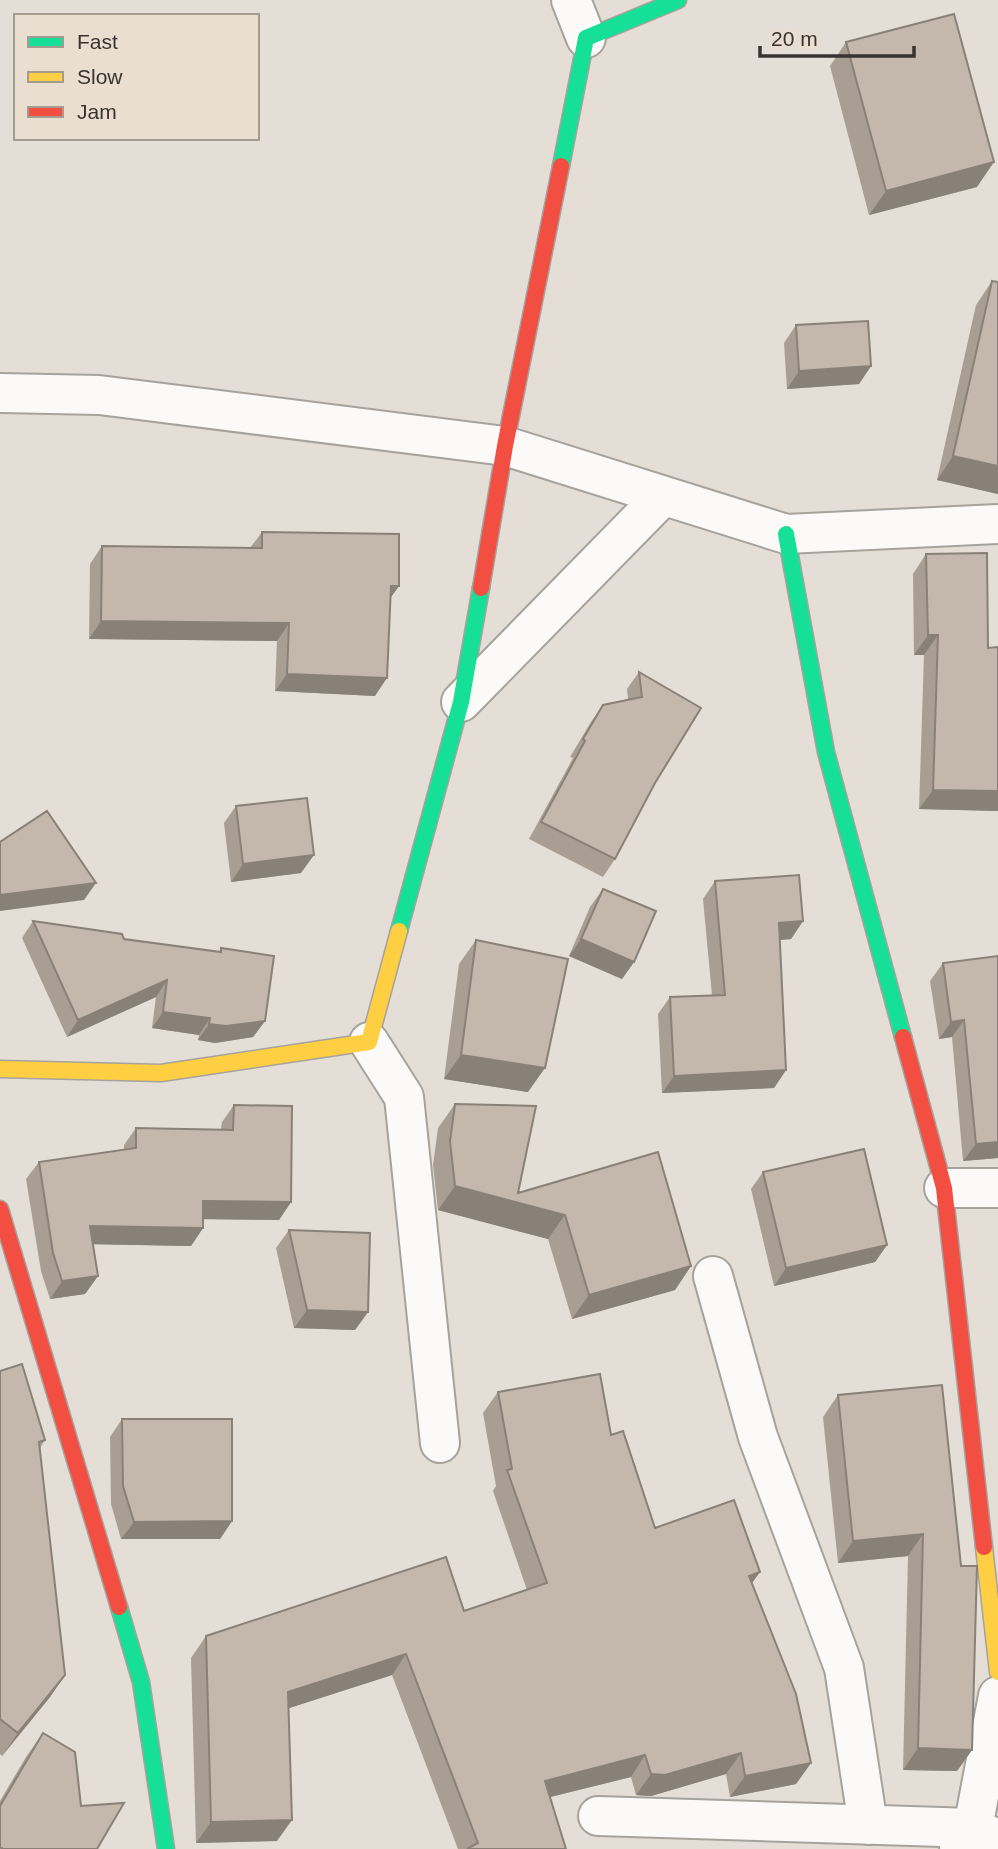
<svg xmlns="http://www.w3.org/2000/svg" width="998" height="1849" font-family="Arial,sans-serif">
	<rect width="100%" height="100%" fill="#e4ded7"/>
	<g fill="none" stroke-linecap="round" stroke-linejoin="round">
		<!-- street casing -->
		<g stroke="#a6a29c" stroke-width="42">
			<path id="street" d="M571,0L586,38
				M0,393L99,395L505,446L786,534L998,524
				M461,702L663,496
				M369,1042L404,1097L440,1443
				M944,1188H998
				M713,1276L758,1437L844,1668L868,1825
				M598,1816L973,1828L998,1839
				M959,1847L973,1828L998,1696"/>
		</g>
		<!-- fast casing -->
		<g stroke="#a6a29c" stroke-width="19">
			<path id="fast" d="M561,166L586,38L678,0
				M786,534L826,752L903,1037
				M399,931L461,702L481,588
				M119,1607L141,1682L166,1849"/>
		</g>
		<!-- slow casing -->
		<g stroke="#a6a29c" stroke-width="19">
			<path id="slow" d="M0,1069L161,1073L369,1042L399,931
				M984,1547L998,1672"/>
		</g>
		<!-- jam casing -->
		<g stroke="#a6a29c" stroke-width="19">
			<path id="jam" d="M481,588L505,446L561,166
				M903,1037L944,1188L984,1547
				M0,1209L119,1607"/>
		</g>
		<!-- street -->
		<use href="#street" stroke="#fbfaf9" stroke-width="38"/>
		<!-- fast -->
		<use href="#fast" stroke="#16e098" stroke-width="16"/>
		<!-- slow -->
		<use href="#slow" stroke="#ffcf43" stroke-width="16"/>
		<!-- jam -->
		<use href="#jam" stroke="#f24e42" stroke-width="16"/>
	</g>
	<!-- wall -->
	<path fill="#a99e94" d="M846,42L977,187L869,215L830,66Z
		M992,281L998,494L937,480L976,305Z
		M796,325L871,366L859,384L787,389L784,343Z
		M262,532L399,586L390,598L375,696L275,691L277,641L89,639L90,564L102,546L250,548Z
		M926,554L988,648L998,811L919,809L924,655H914L913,574Z
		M639,672L655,783L615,859L603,877L529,839L573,758L570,757L591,722L603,705L628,699L627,689Z
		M236,806L301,873L231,882L224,823Z
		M715,881L803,921L791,939L780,940L786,1070L774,1088L662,1093L658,1014L670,997L712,995L703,899Z
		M603,889L634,962L622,979L569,956L590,907Z
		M33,921L124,939L219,952L221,948L265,1021L253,1037L215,1043L198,1040L199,1035L152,1028L156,997L67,1037L22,938Z
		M476,940L528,1092L444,1079L459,964Z
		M998,956V1158L963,1161L952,1037L939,1039L930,981L943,963Z
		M455,1104L518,1193L691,1266L675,1290L572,1319L548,1239L438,1210L433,1165L438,1128Z
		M234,1105L291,1202L279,1220L203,1219V1228L191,1246L93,1244L98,1276L85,1294L50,1299L41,1271L26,1179L39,1162L124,1149V1145L136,1128L221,1129L222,1122Z
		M763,1172L887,1245L875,1262L774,1286L751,1189Z
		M289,1230L368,1312L355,1330L294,1328L276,1248Z
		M0,1371L45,1440L40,1448L65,1675L50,1697L2,1756L0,1754Z
		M942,1385L972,1750L957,1771L903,1770L908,1556L838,1563L823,1417L838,1395Z
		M498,1392L611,1435L655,1528L752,1583L811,1763L796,1784L730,1797L726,1774L651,1796L636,1795L631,1777L550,1797L566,1849H458L392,1675L289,1708L277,1841L196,1843L191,1658L206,1636L464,1611L527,1590L493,1491L496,1486L483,1413Z
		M122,1419L232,1521L220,1539H121L111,1504L110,1437Z
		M43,1733L97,1849H0V1801L26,1757Z"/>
	<!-- shaded-wall -->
	<path fill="#898178" d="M994,162L977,187L869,215L886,191Z
		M871,366L859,384L787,389L799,371Z
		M953,456L998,466V494L937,480Z
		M391,586H399L386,604Z
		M101,621L289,623L277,641L89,639Z
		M928,635H938L924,655H914Z
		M287,674L387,678L375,696L275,691Z
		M933,790L998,791V811L919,809Z
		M314,855L301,873L231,882L243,864Z
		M96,883L84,900L0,911V895Z
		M803,921L791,939L767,941L779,923Z
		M581,939L634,962L622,979L569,956Z
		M167,980L156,997L67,1037L78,1020Z
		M163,1012L210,1018L199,1035L152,1028Z
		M964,1020L952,1037L939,1039L951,1022Z
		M265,1021L253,1037L215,1043L198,1040L209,1024Z
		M461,1055L545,1068L528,1092L444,1079Z
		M786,1070L774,1088L662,1093L674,1076Z
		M998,1142V1158L963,1161L976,1144Z
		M455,1186L565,1215L548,1239L438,1210Z
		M203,1201L291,1202L279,1220L191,1219Z
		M90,1226L203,1228L191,1246L78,1244Z
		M887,1245L875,1262L774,1286L786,1268Z
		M691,1266L675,1290L572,1319L589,1295Z
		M98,1276L85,1294L50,1299L62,1281Z
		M307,1310L368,1312L355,1330L294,1328Z
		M232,1521L220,1539H121L134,1522Z
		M923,1534L908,1556L838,1563L853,1541Z
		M760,1572L745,1593L749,1576Z
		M406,1654L392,1675L274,1713L288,1692Z
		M65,1675L50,1697L2,1756L18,1733Z
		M918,1748L972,1750L957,1771L903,1770Z
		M741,1753L726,1774L651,1796L636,1795L651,1774Z
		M645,1755L631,1777L530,1802L545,1781Z
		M811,1763L796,1784L730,1797L745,1776Z
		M292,1820L277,1841L196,1843L211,1822Z"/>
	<!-- building -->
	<path fill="#c4b8ac" stroke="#898178" stroke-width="2" d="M954,14L994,162L886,191L846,42Z
		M992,281L998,282V466L953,456Z
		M868,321L871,366L799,371L796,325Z
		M262,532L399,534V586H391L387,678L287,674L289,623L101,621L102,546L262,548Z
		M987,553L988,648L998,647V791L933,790L938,635H928L926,554Z
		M639,672L701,708L655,783L615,859L541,822L585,741L583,739L603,705L642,697Z
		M307,798L314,855L243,864L236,806Z
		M47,811L96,883L0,895V842Z
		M799,875L803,921L779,923L786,1070L674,1076L670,997L725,995L715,881Z
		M603,889L656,911L634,962L581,939Z
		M33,921L122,934L124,939L221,952V948L274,956L265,1021L226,1026L209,1024L210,1018L163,1012L167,980L78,1020Z
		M476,940L568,959L545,1068L461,1055Z
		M998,956V1142L976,1144L964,1020L951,1022L943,963Z
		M455,1104L536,1106L518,1193L658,1152L691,1266L589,1295L565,1215L455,1186L450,1141Z
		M234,1105L292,1106L291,1202L203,1201V1228L90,1226L98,1276L62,1281L53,1253L39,1162L136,1148V1128L233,1130Z
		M864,1149L887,1245L786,1268L763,1172Z
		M289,1230L370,1233L368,1312L307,1310Z
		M22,1364L45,1440L39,1442L65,1675L18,1733L0,1719V1371Z
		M600,1374L611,1435L623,1431L655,1528L734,1500L760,1572L749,1576L796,1694L811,1763L745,1776L741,1753L665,1775L651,1774L645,1755L545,1781L566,1849H467L478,1843L406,1654L288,1692L292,1820L211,1822L206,1636L446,1557L464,1611L547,1583L507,1470L512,1469L498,1392Z
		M942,1385L961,1566H977L972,1750L918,1748L923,1534L853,1541L838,1395Z
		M122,1419H232V1521L134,1522L123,1486Z
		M43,1733L75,1752L81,1806L124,1803L97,1849H3L0,1847V1806Z"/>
	<!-- legend -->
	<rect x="14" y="14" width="245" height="126" fill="#eaded1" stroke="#a39a90" stroke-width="2"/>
	<rect x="28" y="37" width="35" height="10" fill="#16e098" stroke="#a39a90" stroke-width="2"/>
	<text x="77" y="49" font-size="21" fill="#38332e">Fast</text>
	<rect x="28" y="72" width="35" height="10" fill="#ffcf43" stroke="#a39a90" stroke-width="2"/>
	<text x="77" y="84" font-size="21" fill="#38332e">Slow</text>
	<rect x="28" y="107" width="35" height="10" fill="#f24e42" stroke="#a39a90" stroke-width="2"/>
	<text x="77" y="119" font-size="21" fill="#38332e">Jam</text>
	<!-- scale -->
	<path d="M760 46v10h154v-10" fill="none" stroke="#38332e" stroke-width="3.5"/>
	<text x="771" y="46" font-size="21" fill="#38332e" stroke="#eaded1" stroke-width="5" paint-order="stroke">20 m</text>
</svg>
